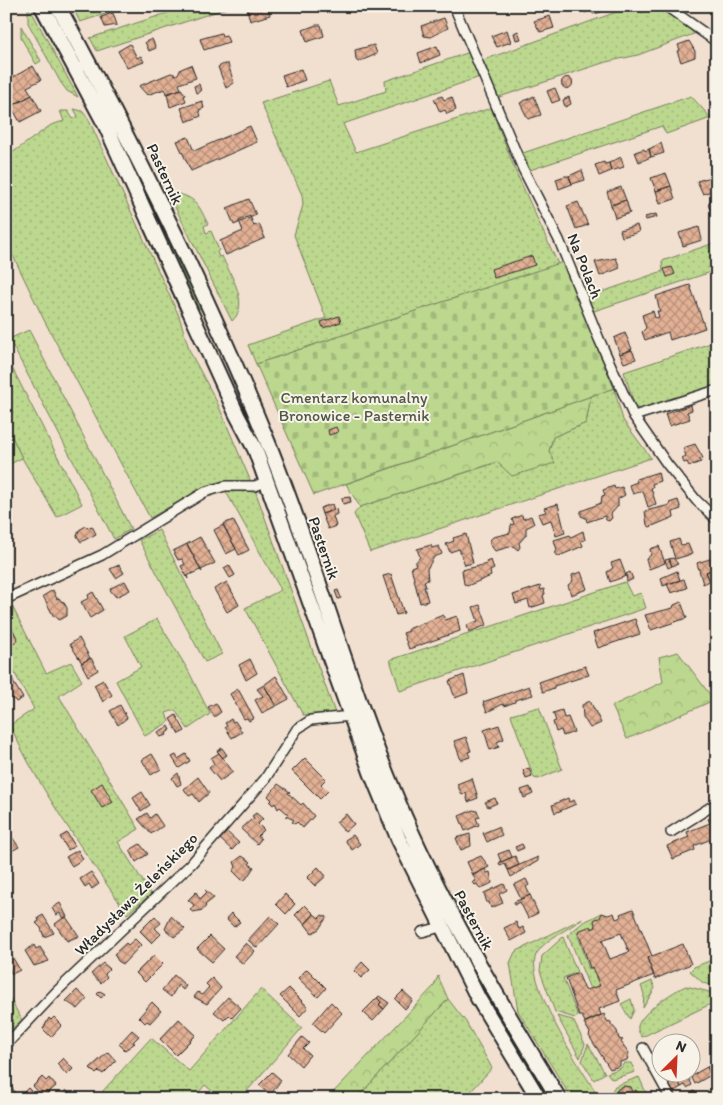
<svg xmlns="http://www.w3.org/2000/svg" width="723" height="1105" font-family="Itim,sans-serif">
	<defs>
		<pattern id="grass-dots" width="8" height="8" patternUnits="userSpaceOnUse" patternTransform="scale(1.25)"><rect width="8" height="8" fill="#bcd78e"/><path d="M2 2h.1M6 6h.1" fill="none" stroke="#a2b97b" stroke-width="1.8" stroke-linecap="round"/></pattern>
		<pattern id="forest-crowns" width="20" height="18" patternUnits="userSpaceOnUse" patternTransform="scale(1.25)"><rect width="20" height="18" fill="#bcd78e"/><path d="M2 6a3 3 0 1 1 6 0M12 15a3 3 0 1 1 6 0" fill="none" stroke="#a2b97b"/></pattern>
		<pattern id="cemetery-stones" width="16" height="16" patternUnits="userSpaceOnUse" patternTransform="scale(1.25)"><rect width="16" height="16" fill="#bcd78e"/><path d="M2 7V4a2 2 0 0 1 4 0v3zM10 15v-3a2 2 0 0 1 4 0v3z" fill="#a2b97b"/></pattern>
		<pattern id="building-cross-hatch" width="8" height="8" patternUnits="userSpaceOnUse" patternTransform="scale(1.25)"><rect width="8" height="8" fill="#e2b094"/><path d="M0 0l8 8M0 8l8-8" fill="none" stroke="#b78f79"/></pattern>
	</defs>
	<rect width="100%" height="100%" fill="#f1dfcf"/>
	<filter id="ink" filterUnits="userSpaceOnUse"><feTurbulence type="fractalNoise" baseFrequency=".02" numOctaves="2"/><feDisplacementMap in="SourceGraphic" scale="10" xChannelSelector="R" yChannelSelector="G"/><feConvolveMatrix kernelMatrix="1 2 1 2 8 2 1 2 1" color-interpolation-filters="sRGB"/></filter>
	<g filter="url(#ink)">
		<!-- grass -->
		<path fill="url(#grass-dots)" stroke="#74815c" d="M32,6H36L86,99L82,98Z
			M48,6H51L146,185L202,307L199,309L156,214Z
			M72,6H130L80,22Z
			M189,6H233L97,51L90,38Z
			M633,6H661L699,32L638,55L606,62L496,98L481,61Z
			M28,7L33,14L78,97L67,91L61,83L28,23Z
			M21,26L41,61L36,64L21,38Z
			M470,52L480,77L343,124L356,152L491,108L516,172L558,264L256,364L248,345L326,318L294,235L303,205L302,195L261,103L329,81L339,106L386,91L385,81Z
			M691,96L711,118L666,134L662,126L530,170L523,153Z
			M74,109L82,111L88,118L179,316L190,352L217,402L251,482L221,483L203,488L150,518L44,320L6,241V143L12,153L51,125L64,121L60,111H68L73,119L78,116Z
			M170,192C196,197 197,202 208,224L204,226L206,233L211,231L219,250L217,252L219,257L222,256C230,275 251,304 232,321L169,195Z
			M144,227L185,314L182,315L144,231Z
			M717,242V270L594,311L587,297L663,271L662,261Z
			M29,330L131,529L114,539L9,339Z
			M717,341V393L639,419L624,372Z
			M6,356L82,504L57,517L22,458L6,424Z
			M614,388L623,420L651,458L370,552L354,514L360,507L498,462L554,463L549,451L553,437L586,423L591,396Z
			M225,490H255L335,713L303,715L245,608L281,590Z
			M159,530L222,654L205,662L139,540Z
			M625,582L632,596L641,593L646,608L400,691L390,660Z
			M11,604L46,673L71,662L82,681L59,696L139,829L118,842L151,894L127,914C86,853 40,792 10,725L34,709L6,657V606Z
			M157,619L188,670L210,714L188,729L175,710L166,713L169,722L145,736L116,681L141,667L125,636Z
			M539,707L562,769L538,779L534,778L511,715Z
			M602,913L600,918L594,921L596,927L577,932L589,969L592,968L599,985L590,989L568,935L582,923Z
			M583,918C569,930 547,937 537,953C522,977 579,1067 594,1089L598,1099H572L518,1011L510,963L515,952Z
			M563,937L577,972L563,978L578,1016L575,1018L555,1012L540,971L542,956Z
			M717,958V984L714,986L703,983L690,971L694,967Z
			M652,981L655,988L643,1008L644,994L641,986Z
			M686,986L717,994V1001L642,1037C640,1034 637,1031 638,1026C641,1013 673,991 686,986Z
			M261,989L302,1028L240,1099H221L205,1085L193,1099H109L102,1092L151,1038L189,1071Z
			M6,992L22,1020L6,1034Z
			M448,999L466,1022L492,1068L464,1099H356Z
			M631,999L634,1010L630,1019L621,1004Z
			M557,1016L573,1020L585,1044L580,1058Z
			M588,1044L605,1073L594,1080L582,1061Z
			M624,1063H631L635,1072L612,1079L607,1073L621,1068Z
			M639,1077L647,1095L644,1096L645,1099L641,1098L636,1090L633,1092L631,1087L624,1086L617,1090L616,1096L619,1099H607L615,1086Z"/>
		<!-- forest -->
		<path fill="url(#forest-crowns)" stroke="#74815c" d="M591,396L586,423L553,437L549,451L555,463L512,476L497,462L360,507L346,484Z
			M6,424L22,458L6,466Z
			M678,652L714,700L627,739L612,706L663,682L659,657Z
			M438,976L448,999L356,1099H327L434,986Z"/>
		<!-- cemetery -->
		<path fill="url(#cemetery-stones)" stroke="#74815c" d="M563,262L614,388L314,495L256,364Z"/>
		<!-- building -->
		<path fill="url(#building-cross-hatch)" stroke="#2b2b2b" fill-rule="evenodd" d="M257,6L260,9L267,6L270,15L250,21L247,9Z
			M583,6H602L599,7L601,12L593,14L591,10L585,13Z
			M113,13L117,25L105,27L101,17Z
			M550,16L554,28L540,32L534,21Z
			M444,18L448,28L431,37L424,36L421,26Z
			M316,25H321L324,36L307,42L303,30Z
			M507,30L511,42L497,47L491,36Z
			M518,31L521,39L516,40L514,33Z
			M221,33L222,36L226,35L229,42L204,50L200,39Z
			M152,39L156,48L149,51L145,42Z
			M689,41L695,51V57L681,62L677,51L680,50L678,45Z
			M130,44L137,58L141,56L144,62L127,68L118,51Z
			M374,45L377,54L358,62L356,60L355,50Z
			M437,46L440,55L421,63L418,53Z
			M224,64H228L234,83L226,88L218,67Z
			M191,65L196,78L179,84L181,89L166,94L165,89L147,95L139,86L171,73L177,75L181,69Z
			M33,66L41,80L27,87L32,95L12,106L6,99V81Z
			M301,69L305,80L286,87L282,75Z
			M561.5 83a5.5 5.5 0 1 1 11 0a5.5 5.5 0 1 1-11 0Z
			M199,84L201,91L196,93L194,86Z
			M555,88L560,100L552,103L547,91Z
			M181,89L186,95L184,96L186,101L170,107L167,94Z
			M32,95L41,111L20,122L11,106Z
			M442,96L444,100L452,97L456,110L447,114L445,110L440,112L434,99Z
			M534,96L541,115L528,119L520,103Z
			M569,97L571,104L565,107L563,100Z
			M202,101L204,108L199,110L201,116L186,122L181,108Z
			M250,126L257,142L191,171L177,141L188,137L194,151Z
			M661,143L664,153L651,157L649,149Z
			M644,149L645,151L649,149L651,157L639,162L635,152Z
			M621,157L624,167L611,171L609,163Z
			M604,162L605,164L609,163L611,171L599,176L595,165Z
			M582,170L585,180L572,184L569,176Z
			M666,173L671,186L656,191L651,178Z
			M565,176H569L572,184L559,189L556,179Z
			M711,177L712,179L717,177V189L703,194L697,181Z
			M671,186L675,199L660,204L656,191Z
			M621,187L626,200L611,205L607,192Z
			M249,199L256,215L234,225L227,208Z
			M626,200L630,213L615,218L611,205Z
			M578,202L588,225L576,229L567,206Z
			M656,214L657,217L646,220L645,217Z
			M250,216L254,226L259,224L265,238L226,255L220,241L243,231L239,221Z
			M637,225L639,232L622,237L620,230Z
			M699,227L702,240L683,246L679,233Z
			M532,256L535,265L494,278L491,269Z
			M616,258L620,268L600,276L595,262Z
			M672,267L675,274L667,277L664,269Z
			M690,285L705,328L670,340L668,332L645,340L642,332L646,328L642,315L653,311L655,318L659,317L657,311H660L656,296Z
			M339,316L341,322L323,328L321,322Z
			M625,333L632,349L620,354L614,338Z
			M632,350L636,359L624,363L620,354Z
			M691,405L692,410L687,412L690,419L669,426L665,414Z
			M336,427L338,432L329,435L328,430Z
			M695,444L703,458L700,459L701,462L689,466L687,462L684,463L682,458L686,456L683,448Z
			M658,472L660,481L652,484L653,487L651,488L656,504L648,507L643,491L633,494L629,485L637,482L636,479Z
			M614,486L615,489L622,487L625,495L618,499V506L611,514L612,518L609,521L606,520L605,516L587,522L586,518L581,516V511L601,503L602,496L605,495L603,490Z
			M350,497L351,502L343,504L342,498Z
			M678,500L681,509L673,512L674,517L650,527L647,525L645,511L670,505L669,503Z
			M332,504L334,510L322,514L320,508Z
			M558,504L565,533L556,536L551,520L542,523L538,514L546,512L544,508Z
			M336,509L337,514L333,516L336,526L328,529L322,514Z
			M522,515L523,519L531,516L534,524L526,528V535L519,543L520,547L518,550L513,546L495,551L490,544V540L493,537L510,533L511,525L514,524L512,519Z
			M233,520L249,550L239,555L223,524Z
			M223,525L236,549L226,554L214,530Z
			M86,526L87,528L92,526L96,534L81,542L77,536L79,530Z
			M583,531L585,540L581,541L583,546L559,556L555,554L557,550L554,540L570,535L571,537Z
			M466,534L473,563L465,565L459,549L450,552L446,544L454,541L453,538Z
			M200,537L215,563L201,570L187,544Z
			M679,539L681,545L688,544L692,554L675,559L670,542Z
			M187,544L202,572L200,570L187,576L188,579L181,566L185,564L182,559L178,560L173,551Z
			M431,545L432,548L439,546L442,554L434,557L427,569L428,580L424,581L426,587H424L428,601L420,603L411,567L416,565L415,563L420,557L417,549Z
			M659,546L665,563L649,569L646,559L651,555L650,549Z
			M673,558L678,564L672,566L669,559Z
			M713,558L716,568L706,572L710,581L703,584L697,563Z
			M669,559L672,566L668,568L665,560Z
			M491,560L494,569L490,571L491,576L467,586L464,584L462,570L487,564L486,562Z
			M620,560L626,576L610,582L607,572L613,568L611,563Z
			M119,565L124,573L116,578L110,569Z
			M229,565L235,575L230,578L224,568Z
			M716,568L717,579L710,581L706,572Z
			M677,571L680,580L663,586L661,578Z
			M581,572L587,589L571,595L568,585L573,581L572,575Z
			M630,572L633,579L627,582L626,574Z
			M391,574L404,613L396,615L383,576Z
			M684,579L687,588L671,593L667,584Z
			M125,581L130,590L116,597L110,590L111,588Z
			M227,582L239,605L227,612L214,589Z
			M540,586L541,590L544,589L545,594L543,595L545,603L530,608L528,600L516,604L513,595Z
			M53,590L57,599L59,598L62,602L63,601L67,608V616L59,620L56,616L54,617L43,596Z
			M338,590L341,598L338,599L335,591Z
			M93,592L103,610L90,618L81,602L89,598L88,595Z
			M681,602L687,618L651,630L645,615L673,608L674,605Z
			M480,605L487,625L469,632L467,625L478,621L473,607Z
			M443,615L445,620L457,616L460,631L409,649L403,633L409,631L408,629Z
			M635,619L640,634L598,648L593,633Z
			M11,626L18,640L8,647L6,629Z
			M79,638L90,658L82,663L70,644Z
			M717,648V658L712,651Z
			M91,658L98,670L88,676L81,663Z
			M250,659L257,673L246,680L239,665Z
			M585,666L589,675L554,686V688L543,692L539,682Z
			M464,675L468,693L455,698L449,681Z
			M11,676L14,682L6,686V679Z
			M276,676L289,699L276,706L264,685Z
			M103,680L112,695L103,702L94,685Z
			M13,682L23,698L16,702L14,699H10L6,693L9,689L7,685Z
			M264,685L276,706L262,713L255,700L263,696L257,689Z
			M529,686L533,695L515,700V702L504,706L503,704L487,712L483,702Z
			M238,689L254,718L249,721L247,718L244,719L230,694Z
			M590,701L601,723L590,728L583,717L582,705Z
			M216,703L221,712L214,717L208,707Z
			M120,705L127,718L118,725L110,711Z
			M562,710L564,718L568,717L574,732L563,736L561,730L556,732L553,722L556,721L553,713Z
			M176,715L185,731L179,734L170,719Z
			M231,719L233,722L235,721L242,732L232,738L225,727L227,726L225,723Z
			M499,725L504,739L497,742L499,747L490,750L484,730Z
			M169,726L171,730L166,733L167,735L160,737L158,732Z
			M466,737L471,751L468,752L470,757L461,760L454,741Z
			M222,748L227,755L223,758L217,751Z
			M219,753L233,772L220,781L209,768L214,764L211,758Z
			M152,754L161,769L151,775L142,760Z
			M186,754L190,761L179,768L172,757L176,755L178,759Z
			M305,758L326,779L321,784L328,791L320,799L292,771Z
			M529,768L532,777L526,779L523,770Z
			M178,773L181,784L177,786L172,778Z
			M198,777L209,793L199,802L193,794L189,796L184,789Z
			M472,778L478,798L468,802L466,793L462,795L457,784Z
			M102,783L113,802L102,808L91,790Z
			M278,784L290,792L288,793L301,805L303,803L314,816L303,828L297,822L295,824L292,822L294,820L286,816L288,814L280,807L278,809L275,803L273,805L270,802L272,800L268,796Z
			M530,787L533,794L524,798L521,790Z
			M142,792L150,805L141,811L133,798Z
			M495,798L497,803L488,807L485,802Z
			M568,798L569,802L574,800L576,804L555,813L552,805Z
			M473,810L477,811L480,817L476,818L479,825L465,831L459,816Z
			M147,813L150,818L155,814L163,826L151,834L138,819Z
			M256,813L263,819L258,824L264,830L258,836L261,839L257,844L241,829L252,819H255L252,816Z
			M346,814L354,824L345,832L336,822Z
			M717,815V831L714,832L716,837L694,846L695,850L673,859L667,846L689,837L687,832L710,823L708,819Z
			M7,826L12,837L6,840V826Z
			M498,827L502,835L487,842L483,833Z
			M227,832L239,843L232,850L220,839Z
			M67,833L75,846L68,850L60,837Z
			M470,834L471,846L461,850L456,838Z
			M353,835L360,844L352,850L345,840Z
			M12,837L19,847L6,854V840Z
			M140,844L148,854L136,862L130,850Z
			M522,844L524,848L517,851L515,847Z
			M78,850L83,859L72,866L66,857Z
			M509,850L512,857L501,862L498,854Z
			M242,856L251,862L249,864L254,867L246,879L242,880L233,871L236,867L234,862Z
			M481,856L489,867L473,875L467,862Z
			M515,856L519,865L508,870L505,864L500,866L499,863Z
			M538,857V861L511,877L508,870Z
			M318,867L326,876L315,886L307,878Z
			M485,869L487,873L490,872L492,883L480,889L477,884L475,885L473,882L476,881L473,875Z
			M91,872L99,884L92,889L89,884L85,887L80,879Z
			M526,879L529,885L526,887L530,895L521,899L514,885Z
			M504,884L507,890L499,894L503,903L491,908L489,902L487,903L484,893Z
			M205,890L214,898L205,905L206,906L203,910L193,912L190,910L194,905L188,900L196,892L200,899L207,892Z
			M285,894L295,904L286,914L276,904Z
			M530,895L538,913L528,918L520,902L515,905L514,902Z
			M60,903L67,917L63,919L60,913L56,915L52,908Z
			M305,905L314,914L305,924L295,915Z
			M633,909L652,956L647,958L654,975L616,990L620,1001L599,1009L601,1015L585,1022L582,1016H579L566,978L578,973L585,990L600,986L592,967L590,968L578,931L591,926L592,929L596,927L594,921L595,919L600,918L602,913L608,915L614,913L616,919L621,917L620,914ZM621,933L629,952L610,959L602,940Z
			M231,913L240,922L234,927L226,919Z
			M314,914L319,918L322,915L327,917L319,929L312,933L305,924Z
			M43,915L54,933L44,937L41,928L36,923L39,921L38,918Z
			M155,916L161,923L155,928L161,934L152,943L140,931Z
			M171,916L185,929L174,937L165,929Z
			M270,916L279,924L257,948L248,940Z
			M63,918L66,917L79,936L67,941L55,924Z
			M516,922L519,929L523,927L526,933L511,941L504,928Z
			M210,936L224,949L212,962L197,949Z
			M135,939L141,945L123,964L118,961L114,954L126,943L128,945Z
			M246,943L255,951L243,964L234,956Z
			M683,944L691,964L655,979L647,958Z
			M34,945L36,949L40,947L49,961L34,966L25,951Z
			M10,953L20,970L12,974L8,968L6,969V955Z
			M154,955L163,964L145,982L136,973Z
			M362,962L370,970L361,978L354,971Z
			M103,963L110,969L105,974L107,977L101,983L91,974Z
			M307,969L326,988L318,997L298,978Z
			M174,975L186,986L183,990L178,985L171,997L162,990Z
			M212,978L221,988L207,1004L194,997L198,992L202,995L209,987L206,984Z
			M289,988L308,1007L300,1016L280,996Z
			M77,990L87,999L78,1009L66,1001Z
			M100,991L105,994L101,998L97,994Z
			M403,991L413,1000L405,1009L395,999Z
			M379,996L389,1003L384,1009L379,1005L381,1002L377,998Z
			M228,997L241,1008L232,1018L229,1015L224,1020L214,1012Z
			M377,998L381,1002L379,1005L384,1009L373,1021L363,1012Z
			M152,1002L161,1011L150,1023L147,1021L145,1023L139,1017Z
			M331,1002L342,1013L324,1033L313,1023Z
			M604,1014L607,1021L611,1022V1024L617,1031L619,1039L623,1040L621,1042L629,1053L627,1060L620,1062V1066L610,1069L589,1036L590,1033L584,1023Z
			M54,1017L62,1025L51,1037L43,1029L49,1018L51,1020Z
			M179,1019L196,1035L176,1055L160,1039Z
			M132,1030L139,1036L133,1042L135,1043L125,1050L119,1044Z
			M302,1037L309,1043L303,1049L310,1055L301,1066L288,1054Z
			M108,1052L116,1061L103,1074L99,1071L96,1074L90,1068Z
			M63,1058L73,1069L67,1075L57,1064Z
			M712,1064L716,1071L711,1074L707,1067Z
			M707,1067L711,1075L695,1084L691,1076Z
			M272,1072L281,1080L271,1094L259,1085Z
			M686,1072L692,1085L687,1088L685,1085L681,1087L676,1078Z
			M42,1077L46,1081L49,1078L56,1086L43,1097L33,1086Z
			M676,1078L681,1087L673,1092L668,1082Z
			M623,1086L631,1087L633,1092L636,1090L641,1099H619L616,1096L617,1090Z
			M28,1088L35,1095L31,1099H26L22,1094Z
			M66,1090L72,1096L69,1099H59Z
			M694,1091L696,1093L699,1099H691L689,1096Z"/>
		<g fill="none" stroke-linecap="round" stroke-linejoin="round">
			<!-- street casing -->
			<g stroke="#2b2b2b" stroke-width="12">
				<path id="street" d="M454,6L523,169L559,240L599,339L633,415L667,464L696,500L717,520
					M666,6L717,42
					M714,205H717
					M634,416L717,390
					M6,599L102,555L205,492L225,486H255L266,482
					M671,832L717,803
					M422,932L441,927
					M6,1045L56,992L191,864L265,779L297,729L311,720L351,716
					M643,1048L671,1099
					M6,1088L12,1099"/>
			</g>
			<!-- primary casing -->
			<g stroke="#2b2b2b" stroke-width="18">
				<path id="primary" d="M42,6L106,126L237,415L255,449L371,772L399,840L478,998L539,1099
					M58,6C135,148 207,293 268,443C314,557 346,676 393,790C438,899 498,999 559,1099"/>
			</g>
			<!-- street -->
			<use href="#street" stroke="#f7f3e8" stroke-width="9"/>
			<!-- primary -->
			<use href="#primary" stroke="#f7f3e8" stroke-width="14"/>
		</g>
	</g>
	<g text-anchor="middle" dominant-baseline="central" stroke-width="4" stroke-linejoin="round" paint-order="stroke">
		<!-- street labels -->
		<g font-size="16" fill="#2b2b2b" stroke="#f7f3e8">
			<text transform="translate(165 174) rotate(65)">Pasternik</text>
			<text transform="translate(585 266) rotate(68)">Na Polach</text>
			<text transform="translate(324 548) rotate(71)">Pasternik</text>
			<text transform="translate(136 894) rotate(-45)">Władysława Żeleńskiego</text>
			<text transform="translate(474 920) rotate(62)">Pasternik</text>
		</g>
		<!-- park labels -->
		<g font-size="16" fill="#4f5644" stroke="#f7f3e8">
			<text x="354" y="397">Cmentarz komunalny<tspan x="354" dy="18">Bronowice - Pasternik</tspan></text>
		</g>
	</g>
	<!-- margin -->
	<rect width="723" height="1105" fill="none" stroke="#f7f3e8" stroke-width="25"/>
	<rect x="12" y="12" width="698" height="1080" fill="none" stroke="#2b2b2b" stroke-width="2" filter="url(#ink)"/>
	<!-- north arrow -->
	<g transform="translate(676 1058) rotate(24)"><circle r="24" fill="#f7f3e8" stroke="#a5a39c"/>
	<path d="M0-4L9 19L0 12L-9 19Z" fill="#c8321e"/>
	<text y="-8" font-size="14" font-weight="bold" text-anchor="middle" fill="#2b2b2b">N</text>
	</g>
</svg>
